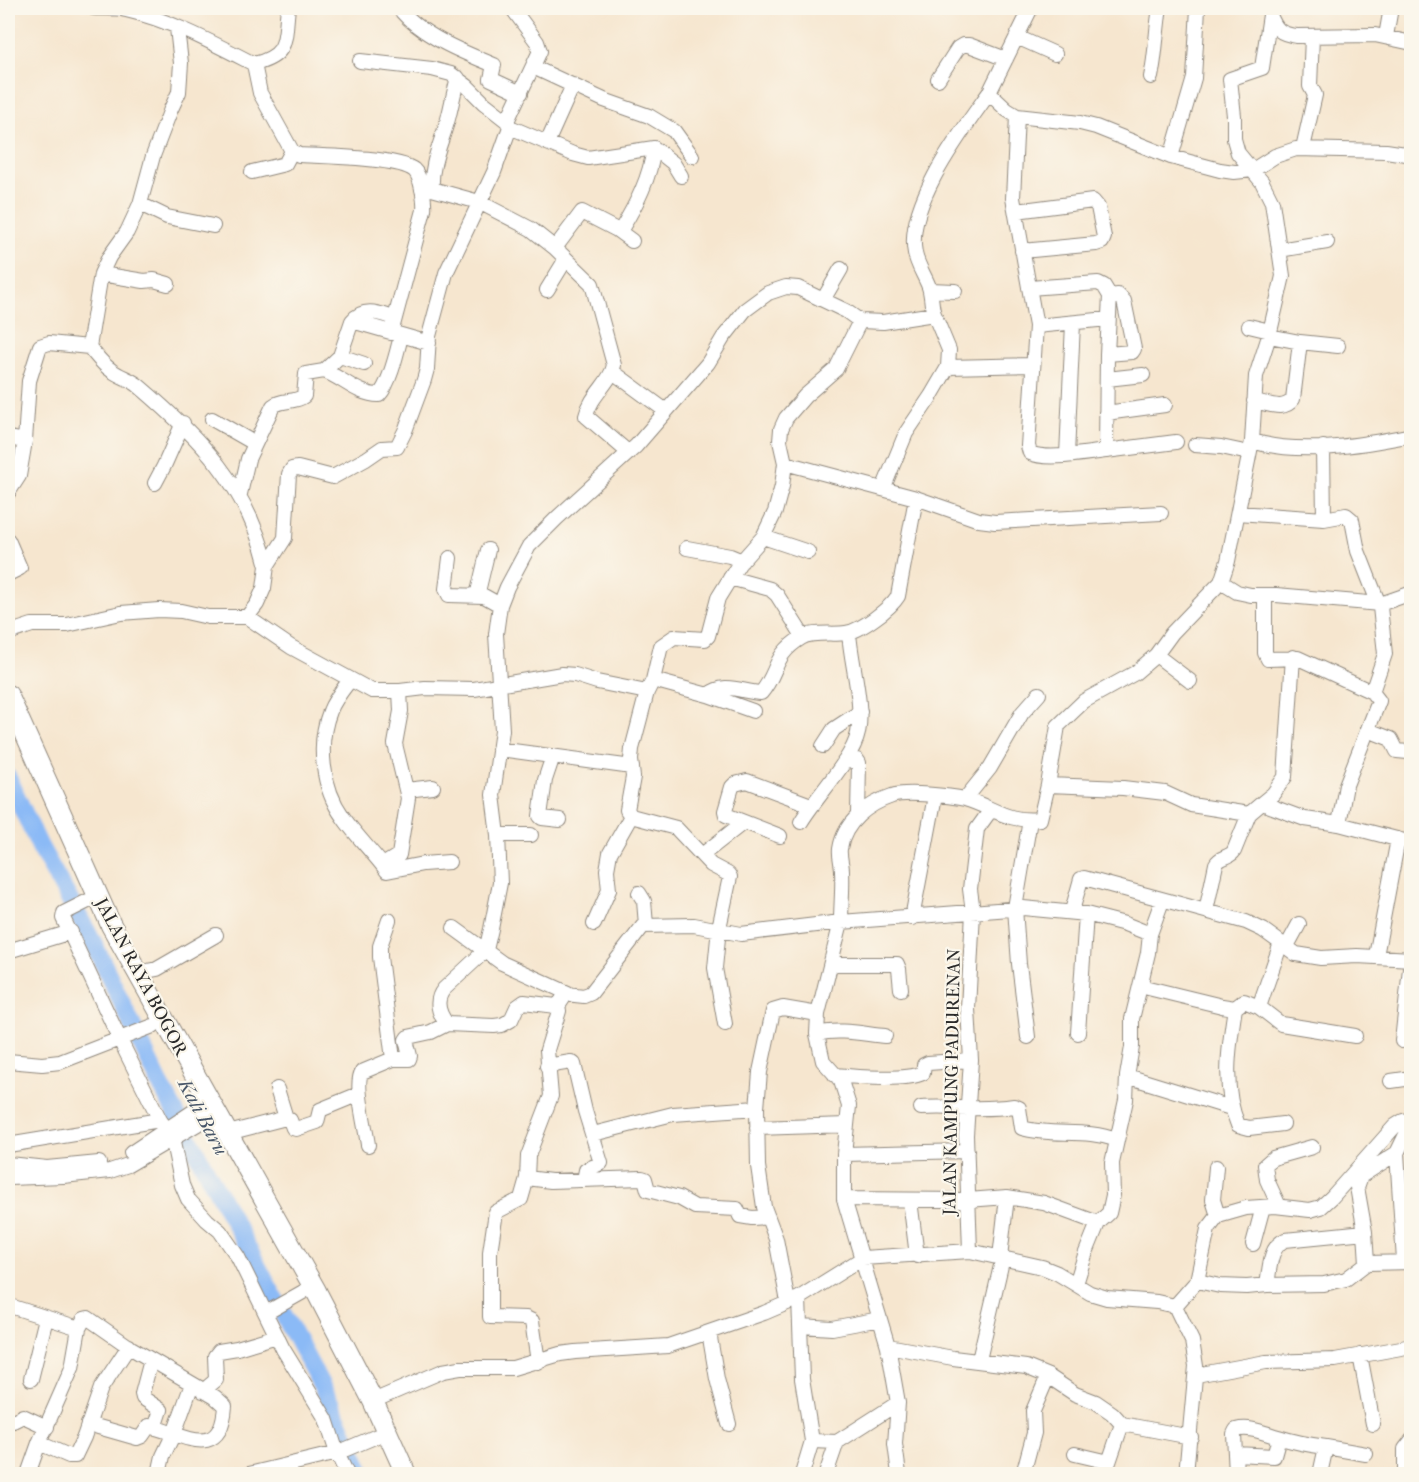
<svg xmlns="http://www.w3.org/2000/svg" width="1419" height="1482" font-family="'IM FELL French Canon',serif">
	<rect width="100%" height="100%" fill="#fbf7ec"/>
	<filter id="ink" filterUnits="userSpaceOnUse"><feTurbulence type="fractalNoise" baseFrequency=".0167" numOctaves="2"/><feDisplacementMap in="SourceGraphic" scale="12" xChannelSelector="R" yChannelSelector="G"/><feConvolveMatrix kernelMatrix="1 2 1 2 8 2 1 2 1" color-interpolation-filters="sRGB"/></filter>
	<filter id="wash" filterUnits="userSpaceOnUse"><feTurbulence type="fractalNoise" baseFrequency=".008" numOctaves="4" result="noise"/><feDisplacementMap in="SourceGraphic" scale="24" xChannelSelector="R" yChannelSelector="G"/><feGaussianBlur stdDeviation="1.35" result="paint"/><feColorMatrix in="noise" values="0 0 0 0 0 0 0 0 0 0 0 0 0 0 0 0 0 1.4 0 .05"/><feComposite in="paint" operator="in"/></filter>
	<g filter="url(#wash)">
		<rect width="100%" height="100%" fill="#f6e6cf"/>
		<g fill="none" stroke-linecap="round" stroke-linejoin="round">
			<!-- river -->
			<path stroke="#8bbaf6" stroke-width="18" d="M8,778L40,847L94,944L159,1082L327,1396L363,1474"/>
		</g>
	</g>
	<g filter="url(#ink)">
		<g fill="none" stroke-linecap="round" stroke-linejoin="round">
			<!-- minor casing -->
			<g stroke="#90887d" stroke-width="16">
				<path id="minor" d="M93,8C104,9 115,7 126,10C170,20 213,43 254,64C290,55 284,39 288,8
					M399,8C420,35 462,52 494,65L491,79L521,93
					M1031,8L989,93L1007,110L1017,116L1080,123L1096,127L1171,157L1220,170L1234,172L1253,170L1275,156L1296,149L1386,151L1412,155
					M1270,15C1276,30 1280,34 1297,36L1375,35L1412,43
					M1386,36L1391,8
					M1017,37L1055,54
					M360,61L432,69L451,74L467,86L484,103L507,121
					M254,64L260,93L292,151L299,155C321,156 398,157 414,170C421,176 425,201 424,210L391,333
					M533,67L604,100L649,116L674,131L692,156
					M1151,77C1156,54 1156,31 1160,8
					M938,79L958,48L963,45H969L1006,59
					M1017,116L1013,198L1036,326
					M510,127L573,154L588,158L654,148L673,163L681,176
					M547,143L573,85
					M1303,148L1315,95L1310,86L1312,36
					M1171,157L1194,78L1198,8
					M252,172L285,164L292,151
					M432,189C430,163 443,140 449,115C452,103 454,91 458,78
					M422,190L432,189L479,202L531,229L555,248L592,284L614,365C611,383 591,394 586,416L629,453
					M140,204L167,217L213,226
					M1016,211L1093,201L1098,207L1104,237L1102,242L1096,244L1022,251
					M617,230L622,228C637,203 650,178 654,148
					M555,248L582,212L617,230L632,241
					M1279,250L1327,242
					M101,274L144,281L154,280L168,284
					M1029,288L1098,283L1104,286L1110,296L1107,354L1106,451C1086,453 1047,461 1030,453L1028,446L1036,326L1108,319
					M547,290L566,259
					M930,290L955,291
					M823,300L841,269
					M352,321C364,307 378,313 394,318
					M1249,326L1270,331
					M1300,342L1338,346
					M89,347C96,355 102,364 111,370C120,377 131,379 139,386C200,438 247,485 267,566
					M1107,354L1132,352L1134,349L1124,301L1118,295L1110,296
					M340,356L364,364
					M948,367L1033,365
					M324,371C343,378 358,395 379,395C390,384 397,352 401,336
					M613,372L666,411
					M1107,379L1143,375
					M1254,401C1267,403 1284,412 1293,399L1300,342L1269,336
					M1106,413L1165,405
					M212,419L254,443
					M8,438L25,441L29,381L40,346L49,343L89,347L101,274L109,257L127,232L140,204L153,156L171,109L179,92L181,63L177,28
					M1252,441C1300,456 1362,445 1412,435
					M1195,445L1221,447L1249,453
					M1323,447L1324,519
					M1106,451L1176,442
					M1067,455L1073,323
					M785,463L916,498L979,520L995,522L1161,513
					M155,483L164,466L183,423
					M883,489L906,433L931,396L948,367L949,350L934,314
					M8,493L19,476L25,441
					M240,494L248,459L273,406C282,399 295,403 304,396L306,374L324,371L340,356L352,321L429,343
					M1238,513L1324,519L1346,515L1352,520L1358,551L1380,607L1385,654L1372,692
					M763,537L808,552
					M8,540L20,568L8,574
					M687,548L730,556L742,561
					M450,558L446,589L449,595L484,596L500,605
					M730,578L770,589L777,595L803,636
					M1221,582L1237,592L1251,595H1276L1380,604L1412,593
					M1265,595V653L1268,659L1298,658L1372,692L1379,701L1346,785L1339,824
					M477,596L488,550
					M247,617L257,604L264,588L267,566L285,538L289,474L292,469L298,468L333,477L366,459L382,448L397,447L405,431L424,380L427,369L429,336L446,273L494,172L510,127L507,121L540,51L537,42L512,8
					M8,633L32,625H67L121,613L159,610L181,611L208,617H247L291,647L372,691H400L425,688L474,689L562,674L575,675L597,682L647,692L653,680L661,646L674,637L705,639L708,636L718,598L739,564L763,537L775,512L782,486L785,463L780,441L781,429L786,418L805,396L836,369L860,321L883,322L934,314C931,306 932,296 929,287C925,276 917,265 915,253C905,205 962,131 989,93
					M1156,655L1190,681
					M350,680C343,689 334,700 330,711C317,744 322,788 343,817C356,836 373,852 387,871L423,864L449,862
					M653,680L708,695C725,681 741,692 761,693C779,672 772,656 801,638C812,631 833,635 846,633C860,631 890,609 898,596L916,498
					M647,692L632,749L631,760L633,777L627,810L631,816L676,828L711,865L728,874L730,877L719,928L715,968L725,1024
					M708,695L753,711
					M1368,730L1391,739L1397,751L1408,752
					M823,746L834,729L860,712
					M499,749L632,767
					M553,756L545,780L540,816L542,818L560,820
					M844,762L857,760L859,763L858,814
					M1048,785L1058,726L1084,701L1135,673L1156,655L1172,633L1221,582L1228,561L1252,441L1256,376L1269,336L1283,276L1272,202L1262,182L1238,153L1234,139V116L1230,79L1262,68L1270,15
					M406,790L433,787
					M965,799L990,768L1022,713L1039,694
					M1262,803L1273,794L1285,777L1293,657
					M801,822C815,798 853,759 858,733C864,705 851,663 849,633
					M498,835H531
					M780,836L726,815L725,811L732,787L735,784L747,781L811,805
					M702,855L744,822
					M383,865L399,855L408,798L395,744L401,711L400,691
					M639,893L644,901L646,925
					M88,901L64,913L63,918L120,1040L160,1120L172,1138L182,1185L188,1199L207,1220L220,1231L238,1257L283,1349L326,1419L337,1453L347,1474
					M1072,911L1081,879L1084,878L1246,922L1263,930L1296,954L1321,958L1357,956L1412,959
					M1206,911L1216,864C1220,856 1230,858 1234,851L1249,814
					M912,918L935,796
					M389,920L380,946V957L393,1059
					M594,924L609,890L607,870L610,853L631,816
					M454,928L502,963L568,993
					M1287,946L1299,924
					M8,951L71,932
					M1376,956L1398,839
					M832,964H897L899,969L901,989
					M137,973L157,969L216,935
					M1140,986L1222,1006L1235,1008L1244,1001L1259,1007L1281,943
					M1259,1007L1281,1024L1355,1036
					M1235,1008C1229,1046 1222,1088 1238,1125L1249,1128L1283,1124
					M447,1024C439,1014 434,1001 444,989L486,950L491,929L500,883L498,835L493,795L502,730L496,634L500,605L507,587L529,546L557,518L636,446L708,363L723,338L745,310L768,293L786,287L798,288L846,311L860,321
					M1078,1033L1086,914
					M817,1034C839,1028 863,1034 885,1036
					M1028,1037L1019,964L1015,908L1030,820
					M1402,1041L1411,959
					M8,1061L42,1064L60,1062L153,1026
					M547,1066L571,1062L574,1064L585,1111L601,1163L586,1170L584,1180
					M835,1075C855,1077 906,1081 923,1073L924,1065L928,1063L971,1060
					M1127,1076L1231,1108
					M1391,1081L1412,1078
					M277,1089L286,1118
					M921,1108C952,1106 982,1111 1014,1106L1019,1108L1022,1128C1053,1137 1086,1128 1116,1140
					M757,1128L847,1125
					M228,1133L286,1118L290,1120L293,1128L296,1129L317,1122L320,1110L359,1094
					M593,1134L673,1114L757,1108
					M8,1145L160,1120
					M368,1145C366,1129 354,1083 362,1072L393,1059H409L410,1056L406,1040L408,1037L431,1032L447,1024L494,1026L502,1025L511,1020L517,1007L524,1002L556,1006L560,1003L566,994L584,996L591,993L643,926L694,925L741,934L841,922C841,905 843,888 842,871C842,864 839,856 840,849C844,822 868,804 892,796C905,791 951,796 965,799C993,807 1007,823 1040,819L1048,785L1123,788L1165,793L1191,805L1249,814L1262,803L1305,819L1339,824L1412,843
					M131,1153L209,1101
					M844,1154L967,1151
					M8,1164L47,1168L99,1163
					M1216,1167L1213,1200L1218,1216
					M9,1178L63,1176L110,1171L128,1165L216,1113
					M527,1178L551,1181L642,1178L645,1179L648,1190L679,1198L695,1207L737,1209L740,1216L752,1218L768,1217
					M844,1199L968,1200L1007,1197L1044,1203L1098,1223
					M910,1200L917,1256
					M1279,1206L1267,1180L1265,1165L1273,1158L1312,1147
					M1253,1244L1263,1207
					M970,1251L966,1135L971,1060L968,1009L973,912L970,889L977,829L990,811
					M1000,1257L1007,1197
					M1404,1261L1397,1153L1412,1122
					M1367,1263L1365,1232L1357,1187L1361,1176L1397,1153
					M1197,1281L1220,1286L1247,1287L1267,1285L1324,1284L1346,1279L1367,1263L1412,1262
					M1076,1284L1085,1255L1098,1223L1109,1213L1113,1195L1112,1163L1126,1100L1127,1076L1132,1047V1019L1148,953L1150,934L1162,901
					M1267,1285C1270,1269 1269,1247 1285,1240L1365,1232
					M799,1298L802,1379L812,1441L802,1474
					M788,1302L776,1239L764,1207L758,1166L757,1108L760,1072L773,1011L783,1008L818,1014
					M10,1306L79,1328
					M1175,1306L1197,1281L1208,1229L1218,1216L1246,1208L1275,1206L1310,1210L1321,1207L1332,1197L1395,1126L1403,1121L1412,1119
					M1175,1306L1192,1341L1196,1366L1186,1474
					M266,1313L303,1292
					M801,1326L832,1328L880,1319
					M709,1332L717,1379L729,1424
					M888,1346L953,1358L1026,1367L1048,1376L1075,1394L1096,1402L1112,1413L1122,1424L1191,1437
					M1360,1355L1373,1424
					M151,1360L142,1394L143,1398L161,1410L155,1428
					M979,1360L1003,1257
					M538,1362L532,1321L526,1318L490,1317V1252L496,1212L521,1199L527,1178L528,1156L551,1096L547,1050L559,1011L558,1005
					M1196,1375L1266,1362L1335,1360L1412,1346
					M31,1379L46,1318
					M203,1391L216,1380L215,1356L219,1351L237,1348L277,1336
					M373,1401L443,1371L460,1368H513L560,1354L575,1352L668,1346L764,1313L799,1298L863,1258L970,1251L1042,1267L1057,1273L1090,1293L1107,1298L1157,1302L1175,1306
					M13,1421L23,1416L47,1427
					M812,1441L837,1442L898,1403
					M39,1443L69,1456H75L84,1437L101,1388L129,1346
					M1326,1447L1366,1454
					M1075,1454L1109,1462L1122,1424
					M1236,1454L1274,1456L1279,1438
					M28,1474L39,1443L72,1368L79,1328L84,1319L88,1318L131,1348L215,1397L225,1406C221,1463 183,1434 149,1426L142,1436L137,1438L88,1424
					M159,1474L163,1456L175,1431L192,1384
					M249,1474L337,1453L377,1436
					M826,1474L837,1442
					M899,1474L895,1444L898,1403L888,1346L844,1199V1154L849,1106L841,1081L823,1061L817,1034L818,1014L841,922L1023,908L1086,914L1125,924L1150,934
					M1023,1474L1034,1433L1033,1411L1048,1376
					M1236,1474L1234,1434L1236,1430C1250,1426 1264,1433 1278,1437C1294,1442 1310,1445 1326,1447L1320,1474
					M1405,1474V1449L1412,1440"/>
			</g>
			<!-- highway casing -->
			<g stroke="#90887d" stroke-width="22">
				<path id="highway" d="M8,695L111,925L316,1291L373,1401L406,1474"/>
			</g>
			<!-- minor -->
			<use href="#minor" stroke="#fff" stroke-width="14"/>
			<!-- highway -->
			<use href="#highway" stroke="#fff" stroke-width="20"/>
		</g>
	</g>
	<g text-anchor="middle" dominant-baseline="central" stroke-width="4.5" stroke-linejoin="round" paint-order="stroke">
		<!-- street labels -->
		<g font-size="18" fill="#2b2b2b" stroke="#fbf7ec">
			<text transform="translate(141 977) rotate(62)">JALAN RAYA BOGOR</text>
			<text transform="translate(952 1082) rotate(-89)">JALAN KAMPUNG PADURENAN</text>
		</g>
		<!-- water labels -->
		<g font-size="20" font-style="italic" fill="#485668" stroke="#fbf7ec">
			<text transform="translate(203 1117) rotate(62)">Kali Baru</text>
		</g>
	</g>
	<!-- margin -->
	<rect width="1419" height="1482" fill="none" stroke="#fbf7ec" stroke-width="30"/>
</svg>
